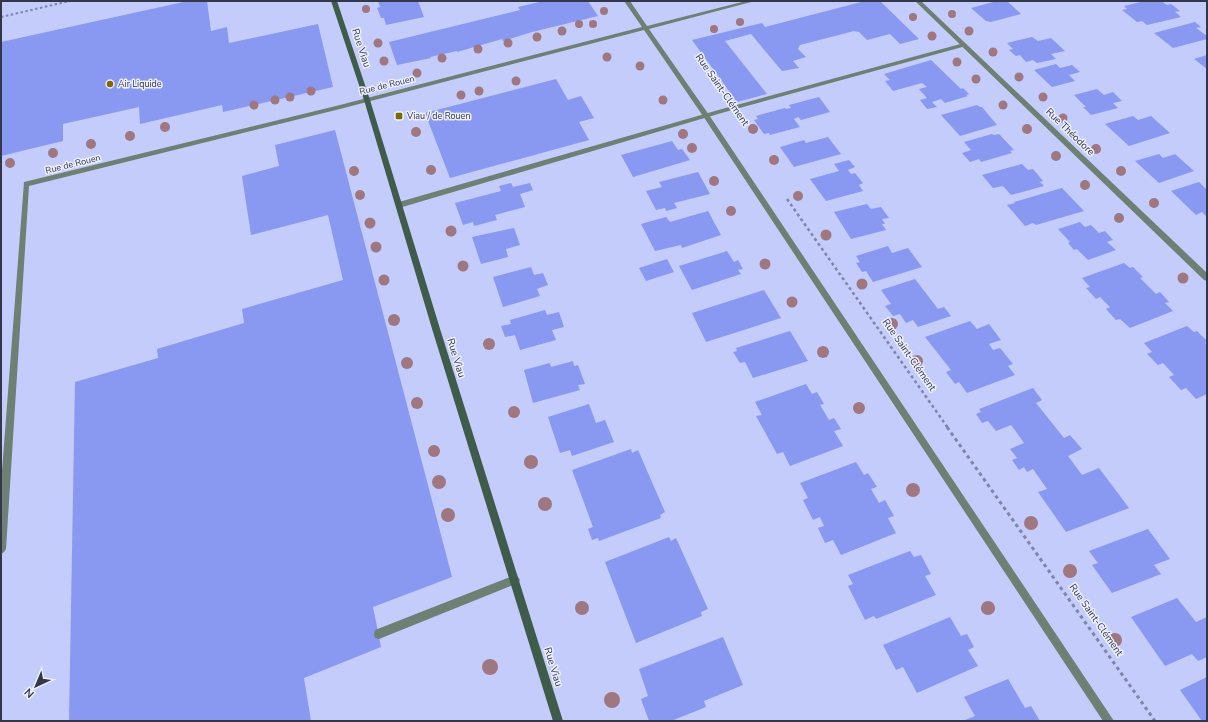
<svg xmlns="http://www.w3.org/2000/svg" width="1208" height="722" font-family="'Nunito Sans',sans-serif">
	<rect width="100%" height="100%" fill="#c3ccfb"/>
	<!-- building -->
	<path fill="#8998f1" d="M188,1H207L211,31L227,27L229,43L318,24L333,87L223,112L222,105L140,124L139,107L63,124V141L1,156V42Z
		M378,1H418L424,17L386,25L384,18H381L377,8L380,7Z
		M544,1H588L598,16L532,32L503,41L502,39L457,52V51L430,57L431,58L397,65L389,42L520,10L518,7Z
		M865,1H880L919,39L900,44L890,34L867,40L859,32L854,31L800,45L798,49L806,57L793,61L799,68L782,71L751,34L725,41L767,94L737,102L692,40L762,23L765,27Z
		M997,1H1007L1021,14L991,22L986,21L971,8Z
		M1145,1L1153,2L1161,1L1167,5L1171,4L1180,11L1175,12L1181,17L1147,25L1142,21L1137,22L1122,10L1127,9L1124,6Z
		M1195,22L1201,27L1196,28L1207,36V39L1173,48L1154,33Z
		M1032,37L1038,41L1051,38L1065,51L1051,54L1056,59L1037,63L1033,60L1026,62L1020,55L1016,56L1009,50L1013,49L1007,43Z
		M1207,55V69L1194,59Z
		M931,60L961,89L963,88L969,94L966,95L968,96L945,103L941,99L932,102L937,107L927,109L920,100L927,98L919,89L927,87L922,83L893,91L885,81L890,80L884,74Z
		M1056,64L1060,68L1072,65L1080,72L1069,75L1075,81L1052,87L1034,70Z
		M556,79L568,100L581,96L594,118L579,122L589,140L450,178L425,113Z
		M1097,89L1104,95L1113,92L1122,101L1113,103L1118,108L1091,115L1083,107H1086L1074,95Z
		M819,97L830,112L801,120L798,117L794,119L800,127L770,135L769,133L764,134L754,120L758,119L756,116L785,108L786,109L791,108L789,105Z
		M977,105L980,107H982L997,125L960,136L941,115Z
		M1133,116L1138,120L1151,116L1170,133L1129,146L1105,124Z
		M335,130L452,577L373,607L381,647L304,678L311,721H69L75,382L158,358L157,349L244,323L242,309L343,280L328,215L251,235L242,176L279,166L275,145Z
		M992,134L994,135L999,134L1014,150L1010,151L1012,153L981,162L979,159L970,162L962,153L971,150L964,142Z
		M828,137L841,154L794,167L780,147L804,140L806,143Z
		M672,141L678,150L682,149L690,160L633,177L621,155Z
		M1159,154L1163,158L1175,154L1194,171L1159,183L1135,161Z
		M849,160L855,167L848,170L851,174L855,173L863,183L859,185L863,191L826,201L810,179L839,171L834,164Z
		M1022,164L1028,170L1033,169L1043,181L1040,182L1044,186L1011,195L1003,186L993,188L982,175Z
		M698,172L710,194L674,203L677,208L666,211L665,208L656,210L646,191L662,187L659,182Z
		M1199,182L1207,190V217L1202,212L1196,215L1171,191Z
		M511,183L513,187L530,183L533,190L520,194L525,207L495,215L497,220L474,226L473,222L463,225L455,203L501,191L499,186Z
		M1062,188L1084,211L1036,225L1033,223L1025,226L1007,205L1015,203L1014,202Z
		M867,204L871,209L881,207L889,218L882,219L885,224H882L886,230L851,239L834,212Z
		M708,211L721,235L682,248L681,245L655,251L641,224L666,217L670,222Z
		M1080,222L1085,227L1091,225L1099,233L1105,231L1113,240L1107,242L1116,250L1088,260L1077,249L1074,250L1068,243L1070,242L1058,229Z
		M514,228L520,245L506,249L508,257L481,264L472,237Z
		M888,246L892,253L908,248L922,267L873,282L866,271L862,272L856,263L860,262L856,256Z
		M727,251L734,262L738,260L743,269L738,270L741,274L692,290L679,266Z
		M667,259L674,272L646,281L639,268Z
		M1124,263L1130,268L1133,267L1143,277L1140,278L1156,294L1160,292L1169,302L1165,303L1173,311L1130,328L1120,319L1116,320L1106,309L1110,307L1100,297L1096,299L1086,288L1090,287L1082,278Z
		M531,267L534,275L543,273L548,285L537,289L540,296L503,307L493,277Z
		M915,279L938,309L944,307L951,316L918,327L913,320L906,323L900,314L893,316L885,306L891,304L881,290Z
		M764,290L781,318L706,342L692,313Z
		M545,310L547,315L559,312L564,327L552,330L556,340L520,350L515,335L505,337L501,326L511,324L510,320Z
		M970,321L977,329L989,324L1001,340L989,344L993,350L1000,348L1013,364L1008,366L1015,375L967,393L959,382L955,384L946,372L951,370L925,337Z
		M1187,326L1194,332L1197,331L1207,341L1205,343L1207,345V394L1196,399L1186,388L1181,390L1169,377L1174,375L1163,363L1158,365L1147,354L1152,352L1144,343Z
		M790,331L808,361L753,378L745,362L740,363L733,352L737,351L736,348Z
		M573,361L574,366L578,365L585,384L578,385L580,390L533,403L524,370L550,363L551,367Z
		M806,384L812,394L817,392L824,404L820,405L829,420L834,418L841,429L834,431L843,446L790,466L783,452L777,454L756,416L762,415L755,402Z
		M1033,388L1042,400L1036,403L1064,438L1070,435L1082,449L1068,456L1082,475L1099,468L1129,508L1066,532L1038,492L1047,489L1033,469L1027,472L1024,467L1019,470L1012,460L1017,458L1010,449L1024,443L1017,433L1011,425L996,431L988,421L982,423L976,414L981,412L979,409Z
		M589,404L596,423L605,420L614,442L572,456L570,450L560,453L548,417Z
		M631,449L632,453L638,450L665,512L660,515L661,518L599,541L598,538L592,540L588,529L593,527L572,470Z
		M856,462L864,475L868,473L877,487L871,489L879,503L885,500L894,516L888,518L896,533L841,555L833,540L825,543L818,528L824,526L820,517L813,520L803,500L808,498L800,483Z
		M1148,529L1170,559L1154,565L1161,574L1112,593L1092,565L1098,563L1089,551Z
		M669,537L671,541L676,538L708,609L701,612L702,616L636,643L605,562Z
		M910,551L914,557L921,555L931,574L925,576L936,595L876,619L874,616L865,620L848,586L853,584L848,575Z
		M1177,598L1196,622L1207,617V657L1198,661L1192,654L1165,666L1131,617Z
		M950,617L961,636L967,634L974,647L968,650L978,666L917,693L903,667L896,670L883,645Z
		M723,637L743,685L704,701L706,707L671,721H649L641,699L648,696L639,669Z
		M1207,677V721H1202L1180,690Z
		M1008,679L1025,708L1031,706L1040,721H963L975,716L964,697Z"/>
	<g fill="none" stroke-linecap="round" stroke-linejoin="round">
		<!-- path-far2 -->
		<path stroke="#7f85a7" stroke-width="2" stroke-dasharray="2.5 2.5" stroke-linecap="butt" d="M1,17L70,1"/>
		<!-- path-far1 -->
		<path stroke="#7f85a7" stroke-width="2.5" stroke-dasharray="3 3" stroke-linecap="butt" d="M787,199L948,428"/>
		<!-- path -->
		<path stroke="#7f85a7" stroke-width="3" stroke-dasharray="3.5 3.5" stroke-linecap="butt" d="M947,427L1155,721"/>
		<!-- service -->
		<path fill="#6d8073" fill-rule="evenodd" d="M964,43L967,45L966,46L725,112L399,208L396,205L399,202L722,109Z
			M515,575L518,577L520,580L518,583L379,639L375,638L374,634L375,630Z"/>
		<!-- minor -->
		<path fill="#6d8073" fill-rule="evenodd" d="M624,1H630L647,26L746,1H755L649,29L709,115L1114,721H1103L705,119L644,30L340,109L29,186L6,549L4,552L1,554V484L24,182L340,105L642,27Z
			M915,1H921L1207,273V281L1204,280Z"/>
		<!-- secondary -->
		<path fill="#3f5b49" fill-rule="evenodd" d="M331,1H337L370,100L441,332L563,721H553L433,332L364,100Z"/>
	</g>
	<!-- trees -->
	<g fill="#9f7780">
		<circle cx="366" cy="9" r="4"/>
		<circle cx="604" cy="11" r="4"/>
		<circle cx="952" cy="14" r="4"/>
		<circle cx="913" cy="17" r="4"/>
		<circle cx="740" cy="22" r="4"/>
		<circle cx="579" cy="24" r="4"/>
		<circle cx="593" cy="24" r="4"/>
		<circle cx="714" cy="29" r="4"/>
		<circle cx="562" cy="31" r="4.5"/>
		<circle cx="969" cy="31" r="4.5"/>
		<circle cx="932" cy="36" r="4.5"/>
		<circle cx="537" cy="37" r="4.5"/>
		<circle cx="378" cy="43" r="4.5"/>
		<circle cx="508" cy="43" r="4.5"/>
		<circle cx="478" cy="49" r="4.5"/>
		<circle cx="993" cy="52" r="4.5"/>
		<circle cx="607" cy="57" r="4.5"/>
		<circle cx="442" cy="58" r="4.5"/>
		<circle cx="384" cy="61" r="4.5"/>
		<circle cx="957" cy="62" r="4.5"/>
		<circle cx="640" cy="66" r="4.5"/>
		<circle cx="417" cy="73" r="4.5"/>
		<circle cx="1019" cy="77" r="4.5"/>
		<circle cx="976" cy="79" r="4.5"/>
		<circle cx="516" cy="81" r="4.5"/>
		<circle cx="311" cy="91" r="4.5"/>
		<circle cx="479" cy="91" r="4.5"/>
		<circle cx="461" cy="95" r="4.5"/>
		<circle cx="290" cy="97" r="4.5"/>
		<circle cx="1043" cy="97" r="4.5"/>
		<circle cx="275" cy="100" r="4.5"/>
		<circle cx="663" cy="100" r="4.5"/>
		<circle cx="254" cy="105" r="4.5"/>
		<circle cx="1003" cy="105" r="4.5"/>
		<circle cx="1063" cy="118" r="4.5"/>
		<circle cx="165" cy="127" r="5"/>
		<circle cx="753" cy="129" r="5"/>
		<circle cx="1027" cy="129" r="5"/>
		<circle cx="416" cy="132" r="5"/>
		<circle cx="683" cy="134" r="5"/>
		<circle cx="130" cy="136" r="5"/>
		<circle cx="91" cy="144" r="5"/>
		<circle cx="692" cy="148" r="5"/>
		<circle cx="1096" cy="149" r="5"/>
		<circle cx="53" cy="153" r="5"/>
		<circle cx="1056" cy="156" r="5"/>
		<circle cx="774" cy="160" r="5"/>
		<circle cx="10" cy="163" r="5"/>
		<circle cx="431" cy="170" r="5"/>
		<circle cx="354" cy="171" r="5"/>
		<circle cx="1121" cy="171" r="5"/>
		<circle cx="714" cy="181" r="5"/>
		<circle cx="1085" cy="185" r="5"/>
		<circle cx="360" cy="195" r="5"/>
		<circle cx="798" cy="196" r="5"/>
		<circle cx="1154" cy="203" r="5"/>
		<circle cx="731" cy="211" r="5"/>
		<circle cx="1119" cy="218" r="5"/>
		<circle cx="370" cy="223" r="5.5"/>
		<circle cx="451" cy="231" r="5.5"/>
		<circle cx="826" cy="235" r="5.5"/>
		<circle cx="376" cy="247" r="5.5"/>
		<circle cx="765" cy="264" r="5.5"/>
		<circle cx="463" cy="266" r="5.5"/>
		<circle cx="1183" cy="278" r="5.5"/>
		<circle cx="384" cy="280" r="5.5"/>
		<circle cx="862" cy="284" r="5.5"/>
		<circle cx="792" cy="302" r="5.5"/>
		<circle cx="394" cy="320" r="6"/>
		<circle cx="892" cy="324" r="6"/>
		<circle cx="489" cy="344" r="6"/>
		<circle cx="823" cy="352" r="6"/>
		<circle cx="917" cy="361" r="6"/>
		<circle cx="407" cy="363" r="6"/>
		<circle cx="417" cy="403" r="6"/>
		<circle cx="859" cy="408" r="6"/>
		<circle cx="514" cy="412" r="6"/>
		<circle cx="434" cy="451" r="6"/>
		<circle cx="531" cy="462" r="7"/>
		<circle cx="439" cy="482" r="7"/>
		<circle cx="913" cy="490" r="7"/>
		<circle cx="545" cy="504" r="7"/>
		<circle cx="448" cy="515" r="7"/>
		<circle cx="1031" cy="523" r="7"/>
		<circle cx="1070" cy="571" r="7"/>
		<circle cx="582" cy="608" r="7"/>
		<circle cx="988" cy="608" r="7"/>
		<circle cx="1115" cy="640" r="7"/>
		<circle cx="490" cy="667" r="8"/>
		<circle cx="612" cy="700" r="8"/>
	</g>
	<!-- markers -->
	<g fill="#7e6900" stroke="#eceffe" stroke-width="1.5">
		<circle cx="110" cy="84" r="4"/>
		<rect x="395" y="112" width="8" height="8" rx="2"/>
	</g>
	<g text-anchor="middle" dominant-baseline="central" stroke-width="3" stroke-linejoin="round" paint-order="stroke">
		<!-- far-poi labels -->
		<g font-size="9" fill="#33374a" stroke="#eceffe" text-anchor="start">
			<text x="118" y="84">Air Liquide</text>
			<text x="407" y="116">Viau / de Rouen</text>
		</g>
		<!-- far-street labels -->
		<g font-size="9" fill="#33374a" stroke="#eceffe">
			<text transform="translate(387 85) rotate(-14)">Rue de Rouen</text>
			<text transform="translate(73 164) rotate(-14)">Rue de Rouen</text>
		</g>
		<!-- street labels -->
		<g font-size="10" fill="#33374a" stroke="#eceffe">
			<text transform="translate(361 48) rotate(72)">Rue Viau</text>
			<text transform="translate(722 90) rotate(55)">Rue Saint-Clément</text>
			<text transform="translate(1070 132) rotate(44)">Rue Théodore</text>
			<text transform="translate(909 355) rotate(55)">Rue Saint-Clément</text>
			<text transform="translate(456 358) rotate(73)">Rue Viau</text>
			<text transform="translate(1096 620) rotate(55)">Rue Saint-Clément</text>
			<text transform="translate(553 667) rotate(73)">Rue Viau</text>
		</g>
	</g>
	<!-- border -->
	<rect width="1208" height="722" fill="none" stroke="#33374a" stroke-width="4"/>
	<!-- north arrow -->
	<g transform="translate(36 686) rotate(224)" stroke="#eceffe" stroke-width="3" paint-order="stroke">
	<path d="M0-3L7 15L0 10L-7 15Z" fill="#33374a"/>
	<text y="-6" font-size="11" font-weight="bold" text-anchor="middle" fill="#33374a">N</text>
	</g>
</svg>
